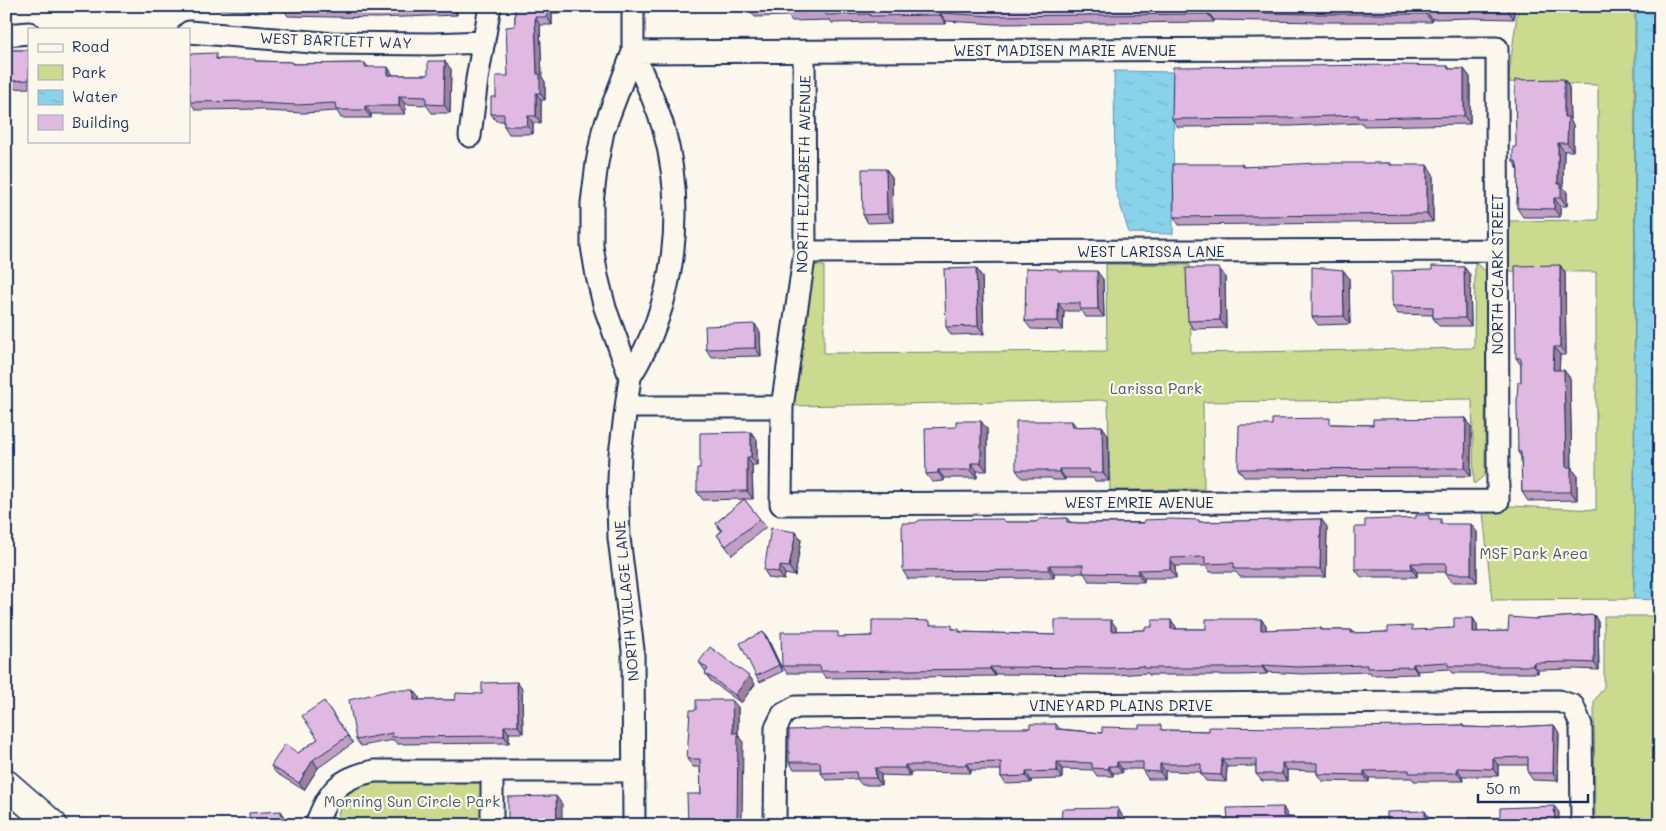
<svg xmlns="http://www.w3.org/2000/svg" width="1666" height="831" font-family="Mali,sans-serif">
	<defs>
		<pattern id="water-ripples" width="26" height="14" patternUnits="userSpaceOnUse" patternTransform="scale(1.25)"><rect width="26" height="14" fill="#89d3ea"/><path d="M2 4q2-2 4 0t4 0M15 11q2-2 4 0t4 0" fill="none" stroke="#76b5cb"/></pattern>
	</defs>
	<rect width="100%" height="100%" fill="#fbf7ec"/>
	<filter id="ink" filterUnits="userSpaceOnUse"><feTurbulence type="fractalNoise" baseFrequency=".02" numOctaves="2"/><feDisplacementMap in="SourceGraphic" scale="10" xChannelSelector="R" yChannelSelector="G"/><feConvolveMatrix kernelMatrix="1 2 1 2 8 2 1 2 1" color-interpolation-filters="sRGB"/></filter>
	<g filter="url(#ink)">
		<!-- park -->
		<path fill="#cbda8e" stroke="#738476" d="M1518,6H1635L1634,599L1492,600L1483,512L1510,506L1596,510V272L1507,271V221L1598,220V85L1508,82Z
			M1475,263L1486,271L1485,475L1474,484L1472,399L1203,402L1204,489L1123,490H1110L1108,400L792,406L811,265L824,266V353L1107,351L1106,264L1190,265L1191,353L1474,348Z
			M1604,616H1660V825H1595L1594,701L1604,687Z
			M381,777L488,779L485,825H335C344,792 350,788 381,777Z"/>
		<!-- water -->
		<path fill="url(#water-ripples)" stroke="#5d91b2" d="M1636,6H1660V600L1634,599Z
			M1114,71L1174,72L1173,234L1129,233L1115,188Z"/>
		<g fill="none" stroke-linecap="round" stroke-linejoin="round">
			<!-- minor casing -->
			<g stroke="#1b2f5e" stroke-width="25">
				<path id="minor" d="M633,6V52L603,131L597,163L592,203V246L597,276L605,308L630,377L620,454L618,505L619,538L633,650L634,825
					M189,32L324,43L433,44L484,42
					M6,35L29,33
					M633,52L1497,48L1498,501L781,504L782,407L805,252L804,52
					M470,136L477,79L490,6
					M805,252L1497,250
					M630,377C675,304 686,212 664,130C656,103 644,77 633,52
					M628,407H782
					M316,825C328,791 339,778 374,771H634
					M492,825V771
					M775,825L776,728L783,714L796,707L1559,701L1573,706L1581,725L1582,825"/>
			</g>
			<!-- major casing -->
			<g stroke="#1b2f5e" stroke-width="31">
				<path id="major" d="M6,784L53,825"/>
			</g>
			<!-- minor -->
			<use href="#minor" stroke="#fbf7ec" stroke-width="21"/>
			<!-- major -->
			<use href="#major" stroke="#fbf7ec" stroke-width="28"/>
		</g>
		<!-- wall -->
		<path fill="#c19fc2" stroke="#1b2f5e" d="M212,6H456L457,15L377,18L288,16L284,10L243,11L214,9Z
			M515,6H560V13H552V25H540L542,77L545,82V100H541V124L533,123V134H509L504,126V121H496L491,114L496,97L508,76L515,26Z
			M749,6H1514V19L1472,18L1432,19V22H1319L1214,20V22L997,24L946,21V24H876L875,22L832,23L830,20L792,21L788,16L755,17L749,9Z
			M6,50H29V88L6,89Z
			M189,54L220,59L257,61L292,62L294,64L365,63L368,67L393,75H428L451,69L450,113H432L426,105L405,104V114H371V118H341L337,111L303,113L265,111L264,109L196,110L190,102V100H189Z
			M1448,66L1450,69H1464L1470,77V124L1364,126L1362,123L1290,126L1178,127L1172,119Z
			M1564,79L1569,87L1570,120L1573,125V151H1564L1563,187L1567,192V206H1560V217H1523L1517,208L1518,171L1517,167L1513,161L1516,147Z
			M1390,163L1392,165L1433,174V222L1179,225L1174,217L1242,164L1244,167Z
			M886,169L892,177L893,222L868,223L863,215Z
			M1560,265L1565,273L1566,355H1560L1559,370L1570,378L1572,469L1577,475V500L1528,501L1522,492L1521,457L1518,452L1521,382V365L1516,358Z
			M1464,267L1470,275L1471,326H1439L1433,318V315L1398,314L1392,306L1432,270Z
			M976,268L982,277L984,334L951,335L946,327Z
			M1343,270L1349,278L1350,324L1318,325L1312,317Z
			M1060,271L1103,279L1104,317H1086L1082,311H1064L1063,330L1031,329L1025,321Z
			M1225,276L1226,328L1193,329L1188,321Z
			M760,332L761,356L711,357L706,349Z
			M1466,418L1471,427V476L1244,477L1238,469L1272,425L1334,424L1373,425Z
			M1102,426L1108,435L1109,481H1095L1093,478H1065V480H1053L1051,478H1022L1016,470L1076,427Z
			M987,429V471H977V478H944V481L932,482L926,474Z
			M751,432L757,440V465H752L753,499H744L766,527L732,555L717,535L721,531L716,523L744,499L703,500L697,492L700,468Z
			M1067,518L1070,522L1078,523L1200,522L1321,519L1327,527L1326,577H1240L1236,572H1210L1206,566H1175L1176,578H1144V582L1089,581L1084,573H1054V578L908,579L903,571L1006,522H1036Z
			M1432,519L1444,524L1477,532V582H1452L1446,574V572H1417V577H1361L1355,569L1365,527Z
			M796,532L801,540L795,576L785,574L784,580L769,578L764,570Z
			M1594,615L1598,622L1599,670L1575,669L1538,670V673H1453L1450,669L1417,671L1418,674L1371,675L1370,672L1302,674L1267,672V674L1242,675H1149L1148,673L1115,675L995,674V676L826,678L822,673H787L782,666L841,637L872,636L932,625L955,629L962,632L1055,635L1116,627V631L1145,630L1152,627L1171,620L1176,627V629H1206L1261,619L1266,625V630L1321,628L1323,630H1351L1353,633L1388,632L1454,628L1473,618L1477,625V632L1508,631L1534,619Z
			M763,632L767,637L783,671L760,682L756,676Z
			M699,662L749,676L755,684L741,703L711,681L705,673L706,672Z
			M517,682L522,689L523,733H509V743L397,744L394,740L361,746L356,740L414,690L419,697V700H455L482,694Z
			M324,701L353,743L318,768L304,790L276,773L271,766L298,753L318,739Z
			M738,707V735L743,741L701,794L700,767H693L687,759Z
			M1056,724L1060,729L1102,733L1164,730L1209,731L1463,725L1465,727L1498,728L1554,725L1559,733L1558,781L1533,780L1528,773V765H1498V776H1462L1463,781H1414L1412,778H1369V782L1322,781L1317,774V771L1287,770V781H1262L1256,774V766L1227,767L1226,782L1206,781L1201,774V772L1165,771V779H1148L1143,771V769H1122V773H1113V776H1097L1093,770L1062,769V779L1031,780V783L1006,784L1001,777V770H971V773L910,772V776L881,775V785H862L857,779L826,780L821,773V769H794L789,762L980,730L1030,728Z"/>
		<!-- shaded-wall -->
		<path fill="#9d829e" stroke="#1b2f5e" d="M451,6H456L457,15L451,7Z
			M547,6L552,13V25L547,17Z
			M556,6H560V13Z
			M1508,6H1514V19L1508,11Z
			M1426,11L1432,19V22L1426,14Z
			M1208,12L1214,20V22L1208,14Z
			M940,13L946,21V24L940,15Z
			M535,17L540,25L542,77L545,82V100L540,93L537,74Z
			M445,61L451,69L450,113L444,105Z
			M388,67L393,75H388Z
			M1464,69L1470,77V124L1464,116Z
			M1564,79L1569,87L1570,120L1573,125V151L1567,143L1564,117Z
			M536,93L541,100V124L536,116Z
			M399,96L405,104V114L399,106Z
			M365,106L371,114V118L365,110Z
			M528,116L533,123V134L527,126Z
			M1558,143L1564,151L1563,187L1567,192V206L1561,198L1558,184Z
			M1427,165L1433,174V222L1427,214Z
			M886,169L892,177L893,222L887,214Z
			M1554,198L1560,206V217L1554,209Z
			M1560,265L1565,273L1566,355L1560,347Z
			M1464,267L1470,275L1471,326L1465,318Z
			M976,268L982,277L984,334L978,326Z
			M1219,268L1225,276L1226,328L1220,320Z
			M1343,270L1349,278L1350,324L1344,316Z
			M1097,271L1103,279L1104,317L1098,309Z
			M1058,303L1064,311L1063,330L1058,321Z
			M755,324L760,332L761,356L755,348Z
			M1554,347L1560,355L1559,378L1553,370Z
			M1564,370L1570,378L1572,469L1577,475V500L1571,492L1566,467Z
			M1466,418L1471,427V476L1465,468Z
			M981,421L987,429V471L981,463Z
			M1072,421L1078,429L1072,427Z
			M1102,426L1108,435L1109,481L1103,473Z
			M751,432L757,440V465L751,457Z
			M747,457L752,465L753,499L747,491Z
			M971,463L977,471V478L971,470Z
			M1059,469L1065,478V480L1059,472Z
			M938,470L944,478V481L938,473Z
			M1321,519L1327,527L1326,577L1320,569Z
			M1471,524L1477,532V582L1471,574Z
			M796,532L801,540L795,576L789,567Z
			M1170,558L1175,566L1176,578L1170,569Z
			M1411,563L1417,572V577L1412,569Z
			M1049,565L1054,573V578L1049,570Z
			M780,566L785,574L784,580L778,572Z
			M1138,570L1144,578V582L1138,574Z
			M1594,615L1598,622L1599,670L1594,663Z
			M1473,618L1477,625L1478,639L1473,632Z
			M1261,619L1266,625V637L1261,630Z
			M1111,620L1116,627V638L1111,631Z
			M1171,620L1176,627V636L1171,629Z
			M763,632L767,637L783,671L779,665Z
			M1533,663L1538,670V673L1533,666Z
			M1413,664L1417,671L1418,674L1413,667Z
			M1262,665L1267,672V674L1262,667Z
			M990,667L995,674V676L990,669Z
			M749,676L755,684L741,703L735,695Z
			M517,682L522,689L523,733L518,726Z
			M414,690L419,697V707L414,700Z
			M732,700L738,707V735L743,741L742,825H737L733,733Z
			M1554,725L1559,733L1558,781L1553,773Z
			M504,726L509,733V743L504,736Z
			M1493,758L1498,765V776L1493,769Z
			M1222,759L1227,767L1226,782L1221,775Z
			M313,760L318,768L304,790L299,783Z
			M1057,762L1062,769V779L1057,771Z
			M1117,762L1122,769V773L1117,766Z
			M966,763L971,770V773L966,765Z
			M1282,763L1287,770V781L1282,774Z
			M1160,764L1165,771V779L1160,772Z
			M905,765L910,772V776L905,768Z
			M1108,766L1113,773V776L1108,769Z
			M875,768L881,775V785L876,778Z
			M1457,768L1462,776L1463,781L1457,773Z
			M1364,771L1369,778V782L1364,775Z
			M1026,772L1031,780V783L1026,776Z
			M556,796L562,804V825H558L557,823Z
			M1554,806L1559,812V825H1555Z
			M1283,807L1287,814L1288,823L1283,816Z
			M1118,808L1122,815V825L1118,824Z
			M281,811L287,819V825H282Z
			M1425,811L1429,818H1425Z
			M997,818L1002,824H997Z"/>
		<!-- building -->
		<path fill="#e0b9e2" stroke="#1b2f5e" d="M283,6H451V7L372,10L283,8Z
			M515,6H547V17H535L537,74H540V93H536V116H528L527,126H504V114H491V97H496V76H508L506,27L515,26Z
			M749,6H1508V11L1466,10L1426,11V14H1313L1208,12V14L991,16L940,13V15L870,16V14L826,15V12L786,13V8L749,9Z
			M6,50H29V80L6,81Z
			M216,53V59H255V61L292,62V64L365,63V67H388V75H428V61H445L444,105L426,104V97L399,96V106H365V110H336L335,103L297,105L259,103L260,101L190,102V92H189V54Z
			M1401,65L1448,66V69H1464V116L1358,118V115L1284,118L1172,119L1173,67Z
			M1564,79V117H1568L1567,143H1558V184H1561V198H1554V209L1517,208L1518,171L1516,161H1513V147H1516L1515,80Z
			M1316,163H1390V165H1427V214L1174,217L1173,164H1242V167Z
			M862,169H886L887,214L863,215Z
			M1560,265V347H1554L1553,370H1564L1566,467H1571V492H1522L1521,452H1518L1517,401L1518,382H1521V358H1516L1515,266Z
			M1432,266L1464,267L1465,318H1433V307L1392,306V271L1432,270Z
			M1312,267L1343,270L1344,316L1312,317Z
			M976,268L978,326L946,327L944,269Z
			M1026,268L1058,269V271H1097L1098,309H1080V303H1058V321H1025Z
			M1186,268H1219L1220,320L1188,321Z
			M755,324V348L706,349L705,326Z
			M1330,418V424L1373,425V419L1466,418L1465,468L1238,469L1239,425H1272V419Z
			M956,421H981V463H971V470H938V473L926,474L925,428L956,427Z
			M1016,421H1072V427L1102,426L1103,473H1090L1089,469H1059V472H1047V470H1016Z
			M751,432V457H747V491L697,492V468H700V433Z
			M744,499L760,519L726,546L717,535L722,531L716,523Z
			M1416,515H1429V519H1441V524H1471V574H1446V563H1411L1412,569H1355V527H1365V520L1416,518Z
			M1067,518V522L1078,523H1144V520L1169,519L1199,520V522L1321,519L1320,569H1234V563L1205,564V557L1170,558V569L1138,570V574L1083,573V565H1049V570L903,571L902,523H915L920,520L1002,519L1006,522H1036L1040,519Z
			M771,528L796,532L789,567L780,566L778,572L764,570Z
			M1594,615V663L1570,662L1533,663V666H1448V662L1413,664V667L1367,668V665L1297,667L1262,665V667L1237,668H1144V666L1110,668L990,667V669L821,671L820,666H782L781,632H838V637L872,636V620H898L930,621V625H952V629H959V632L1055,635V620H1111V631L1145,630V627H1152V620H1171V629H1206V619H1261V630L1321,628V630H1351V633L1388,632V627L1412,626V630L1454,628V618H1473V632L1508,631L1509,617L1534,619Z
			M763,632L779,665L756,676L740,643Z
			M710,647L749,676L735,695L705,673L708,669L699,662Z
			M517,682L518,726H504V736L392,737V733L356,740L349,700L391,690H414V700H455L456,693L482,694V683Z
			M696,700H732L733,733H738L737,825H688L687,794H701L700,759H687L690,710H696Z
			M324,701L348,736L313,760L299,783L271,766L285,744L298,753L318,739L302,716Z
			M1030,724H1056V729L1102,733V727L1139,728V725H1161V730L1209,731V727L1287,728L1463,725V727L1498,728L1554,725L1553,773H1528V757L1493,758V769L1457,768V773H1409V770L1364,771V775L1317,774V763H1282V774H1256V759H1222L1221,775L1201,774V764H1160V772L1143,771V762H1117V766H1108V769L1092,768V763L1057,762V771L1026,772V776L1001,777V762L966,763V765H905V768H875L876,778H857L856,772L821,773L820,762H789V730L843,728L980,730V728H1030Z
			M556,796L557,823H551V825H508V797Z
			M1554,806L1555,825H1034V822H1061L1062,809L1118,808V824L1167,823V819H1228L1227,808L1283,807V816L1298,818H1387V812L1425,811V818H1433V822H1468V818H1500V808Z
			M281,811L282,825H250L249,813Z
			M973,817L997,818V824L1023,825H970H973Z
			M792,823L822,825H792Z"/>
	</g>
	<g text-anchor="middle" dominant-baseline="central" stroke-width="4.5" stroke-linejoin="round" paint-order="stroke">
		<!-- street labels -->
		<g font-size="15" fill="#1b2f5e" stroke="#fbf7ec">
			<text transform="translate(336 40) rotate(2)">WEST BARTLETT WAY</text>
			<text x="1065" y="50">WEST MADISEN MARIE AVENUE</text>
			<text transform="translate(803 174) rotate(-89)">NORTH ELIZABETH AVENUE</text>
			<text x="1151" y="251">WEST LARISSA LANE</text>
			<text transform="translate(1497 274) rotate(-90)">NORTH CLARK STREET</text>
			<text x="1139" y="502">WEST EMRIE AVENUE</text>
			<text transform="translate(626 601) rotate(-95)">NORTH VILLAGE LANE</text>
			<text x="1121" y="705">VINEYARD PLAINS DRIVE</text>
		</g>
		<!-- park labels -->
		<g font-size="15" fill="#475a6a" stroke="#fbf7ec">
			<text x="1156" y="388">Larissa Park</text>
			<text x="1534" y="553">MSF Park Area</text>
			<text x="412" y="801">Morning Sun Circle Park</text>
		</g>
	</g>
	<!-- margin -->
	<rect width="1666" height="831" fill="none" stroke="#fbf7ec" stroke-width="25"/>
	<rect x="12" y="12" width="1641" height="806" fill="none" stroke="#1b2f5e" stroke-width="2" filter="url(#ink)"/>
	<!-- legend -->
	<rect x="28" y="28" width="162" height="115" fill="#fbf7ec" stroke="#a1a7b3"/>
	<rect x="38" y="44" width="25" height="8" fill="#fbf7ec" stroke="#a1a7b3"/>
	<text x="72" y="52" font-size="15" fill="#1b2f5e">Road</text>
	<rect x="38" y="65" width="25" height="15" fill="#cbda8e" stroke="#a1a7b3"/>
	<text x="72" y="78" font-size="15" fill="#1b2f5e">Park</text>
	<rect x="38" y="90" width="25" height="15" fill="url(#water-ripples)" stroke="#a1a7b3"/>
	<text x="72" y="102" font-size="15" fill="#1b2f5e">Water</text>
	<rect x="38" y="115" width="25" height="15" fill="#e0b9e2" stroke="#a1a7b3"/>
	<text x="72" y="128" font-size="15" fill="#1b2f5e">Building</text>
	<!-- scale -->
	<path d="M1478 794v8h110v-8" fill="none" stroke="#1b2f5e" stroke-width="2.5"/>
	<text x="1486" y="794" font-size="15" fill="#1b2f5e" stroke="#fbf7ec" stroke-width="4" paint-order="stroke">50 m</text>
</svg>
